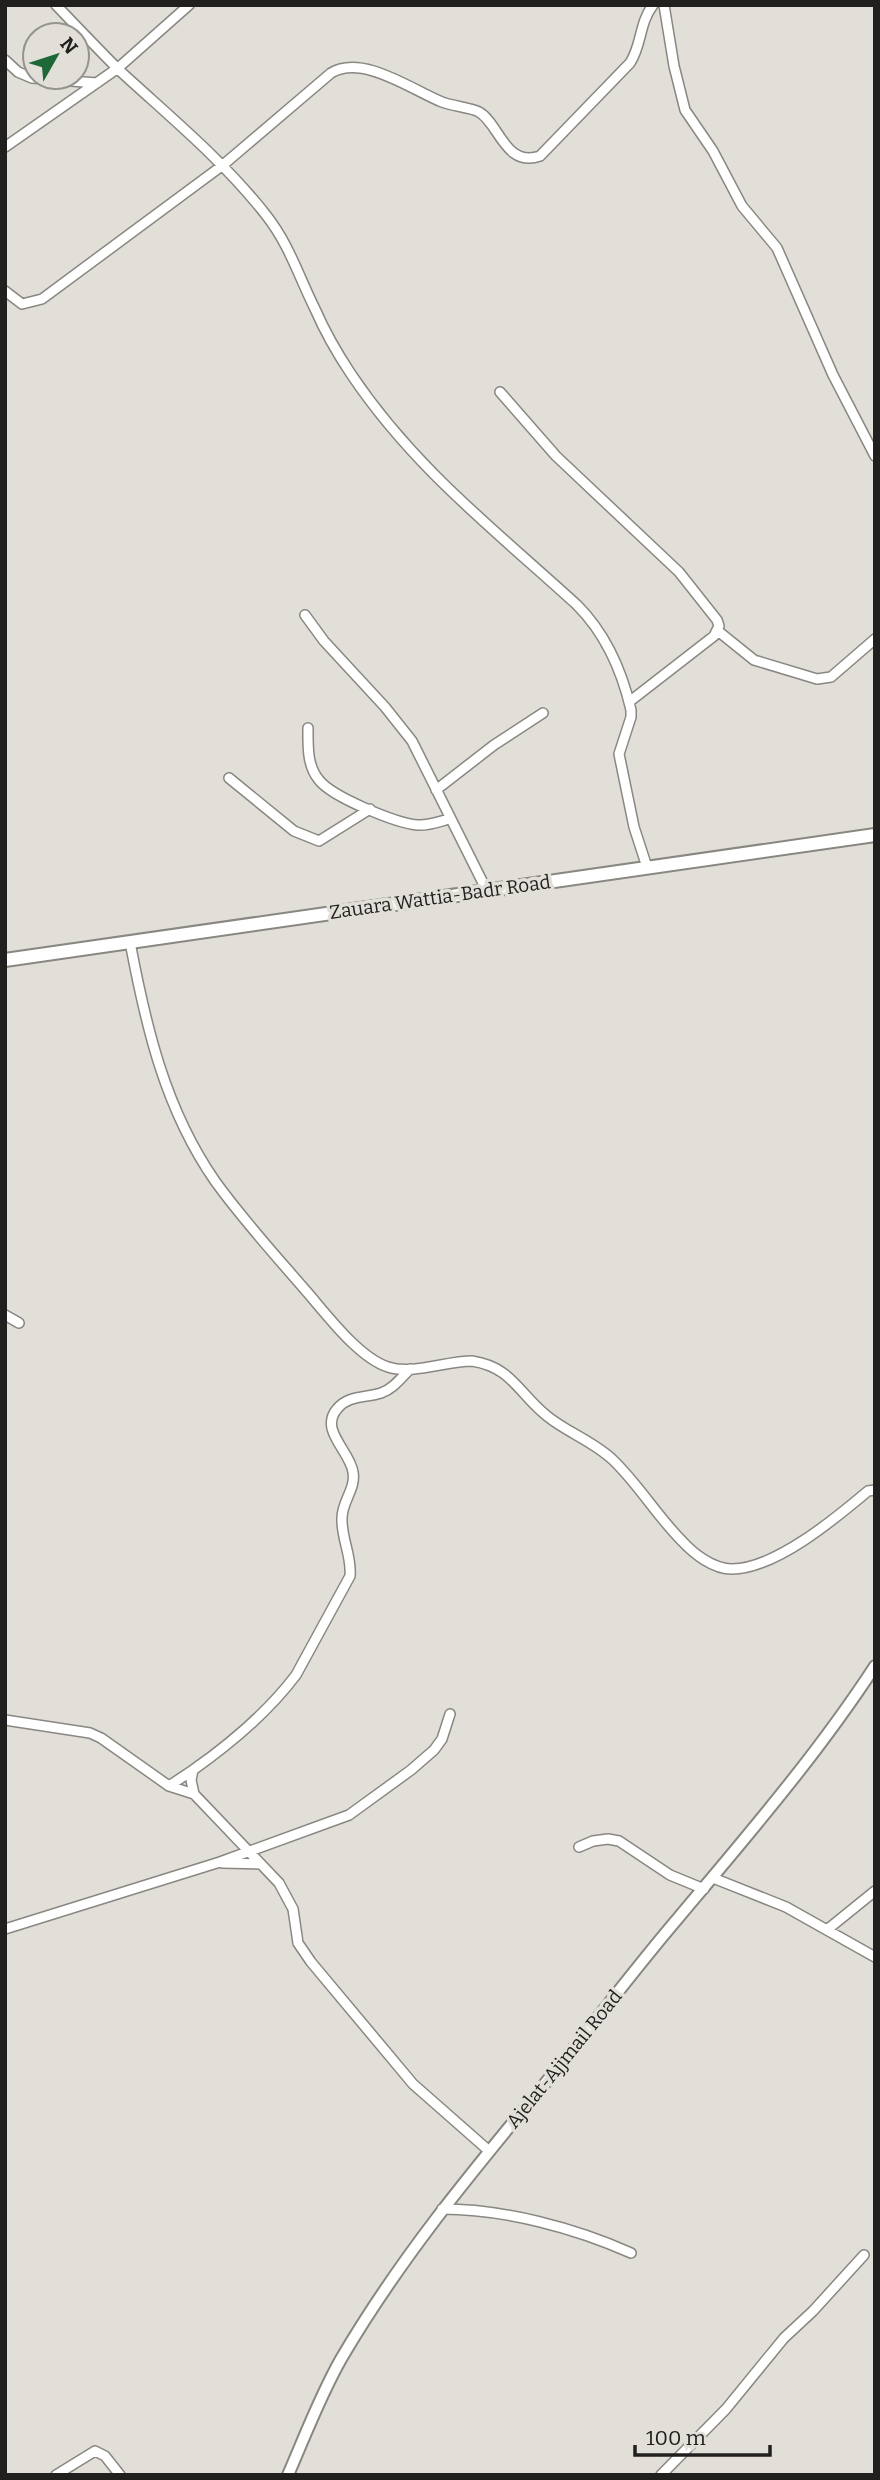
<svg xmlns="http://www.w3.org/2000/svg" width="880" height="2480" font-family="Bitter,serif">
	<rect width="100%" height="100%" fill="#e2dfd9"/>
	<g fill="none" stroke-linecap="round" stroke-linejoin="round">
		<!-- minor casing -->
		<g stroke="#898781" stroke-width="12">
			<path id="minor" d="M56,5C77,27 98,49 119,70C170,117 223,160 266,215C289,244 299,277 315,309C325,332 337,353 351,374C414,468 495,530 577,605C605,633 622,671 631,710V717L619,754L634,827L647,867
				M664,5L674,66L685,110L713,151L742,206L777,248L833,375L875,456
				M5,60L18,72L32,78L97,83
				M5,147L118,68L189,5
				M5,291L22,304L42,299L223,165L331,73C363,54 412,90 442,102C452,106 473,108 479,112C499,123 505,168 540,156L630,63C642,45 639,23 653,5
				M500,392L556,456L679,572L717,620L719,626L714,636L629,702
				M305,615L324,641L385,707L412,741L487,891
				M718,631L754,660L817,679L831,677L875,639
				M308,728C308,746 307,766 319,780C332,797 396,823 417,825C428,826 438,822 449,819
				M229,778L294,831L319,841L370,809
				M436,790L494,745L543,713
				M130,942C146,1027 165,1109 215,1181C243,1220 276,1256 307,1292C327,1315 359,1358 388,1367C412,1375 446,1361 472,1361C512,1367 519,1394 547,1416C568,1433 593,1441 613,1460C639,1485 657,1516 682,1541C694,1554 713,1569 732,1569C775,1569 836,1518 868,1491L875,1490
				M5,1315L19,1323
				M410,1369C401,1378 393,1389 381,1393C366,1398 348,1395 337,1409C319,1430 350,1451 353,1472C356,1489 342,1501 342,1518C341,1538 352,1556 350,1576L296,1675C268,1712 230,1744 193,1770L191,1780L194,1794L279,1883L293,1909L298,1943L311,1962L413,2084L488,2150
				M5,1720L90,1733L101,1738L169,1786L194,1794
				M169,1786L193,1770
				M579,1847L593,1841L608,1839L619,1841L670,1875L704,1889
				M222,1863L261,1864
				M713,1878L786,1907L875,1957
				M5,1929L220,1862L349,1815L411,1770L434,1750L442,1739L450,1714
				M828,1929L875,1891
				M442,2209C504,2209 575,2228 631,2253
				M56,2475L95,2451L105,2456L120,2475
				M661,2475L726,2409L784,2338L813,2311L864,2255"/>
		</g>
		<!-- major casing -->
		<g stroke="#898781" stroke-width="14">
			<path id="major" d="M288,2475C305,2436 320,2396 341,2359C399,2260 470,2174 543,2086C589,2030 632,1972 679,1917C747,1836 817,1755 875,1666"/>
		</g>
		<!-- highway casing -->
		<g stroke="#898781" stroke-width="16">
			<path id="highway" d="M5,960L875,835"/>
		</g>
		<!-- minor -->
		<use href="#minor" stroke="#fff" stroke-width="9"/>
		<!-- major -->
		<use href="#major" stroke="#fff" stroke-width="10"/>
		<!-- highway -->
		<use href="#highway" stroke="#fff" stroke-width="12"/>
	</g>
	<g text-anchor="middle" dominant-baseline="central" stroke-width="7" stroke-linejoin="round" paint-order="stroke">
		<!-- street labels -->
		<g font-size="19" fill="#21201e" stroke="#e2dfd9">
			<text transform="translate(440 897) rotate(-8)">Zauara Wattia-Badr Road</text>
			<text transform="translate(564 2059) rotate(-51)">Ajelat-Ajjmail Road</text>
		</g>
	</g>
	<!-- border -->
	<rect width="880" height="2480" fill="none" stroke="#21201e" stroke-width="14"/>
	<!-- north arrow -->
	<g transform="translate(56 56) rotate(51)"><circle r="33" fill="#e2dfd9" stroke="#95938e" stroke-width="2"/>
	<path d="M0-5L12 26L0 18L-12 26Z" fill="#1d6836"/>
	<text y="-10" font-size="19" font-weight="bold" text-anchor="middle" fill="#21201e">N</text>
	</g>
	<!-- scale -->
	<path d="M635 2445v10h135v-10" fill="none" stroke="#21201e" stroke-width="3.5"/>
	<text x="646" y="2445" font-size="21" fill="#21201e" stroke="#e2dfd9" stroke-width="5" paint-order="stroke">100 m</text>
</svg>
